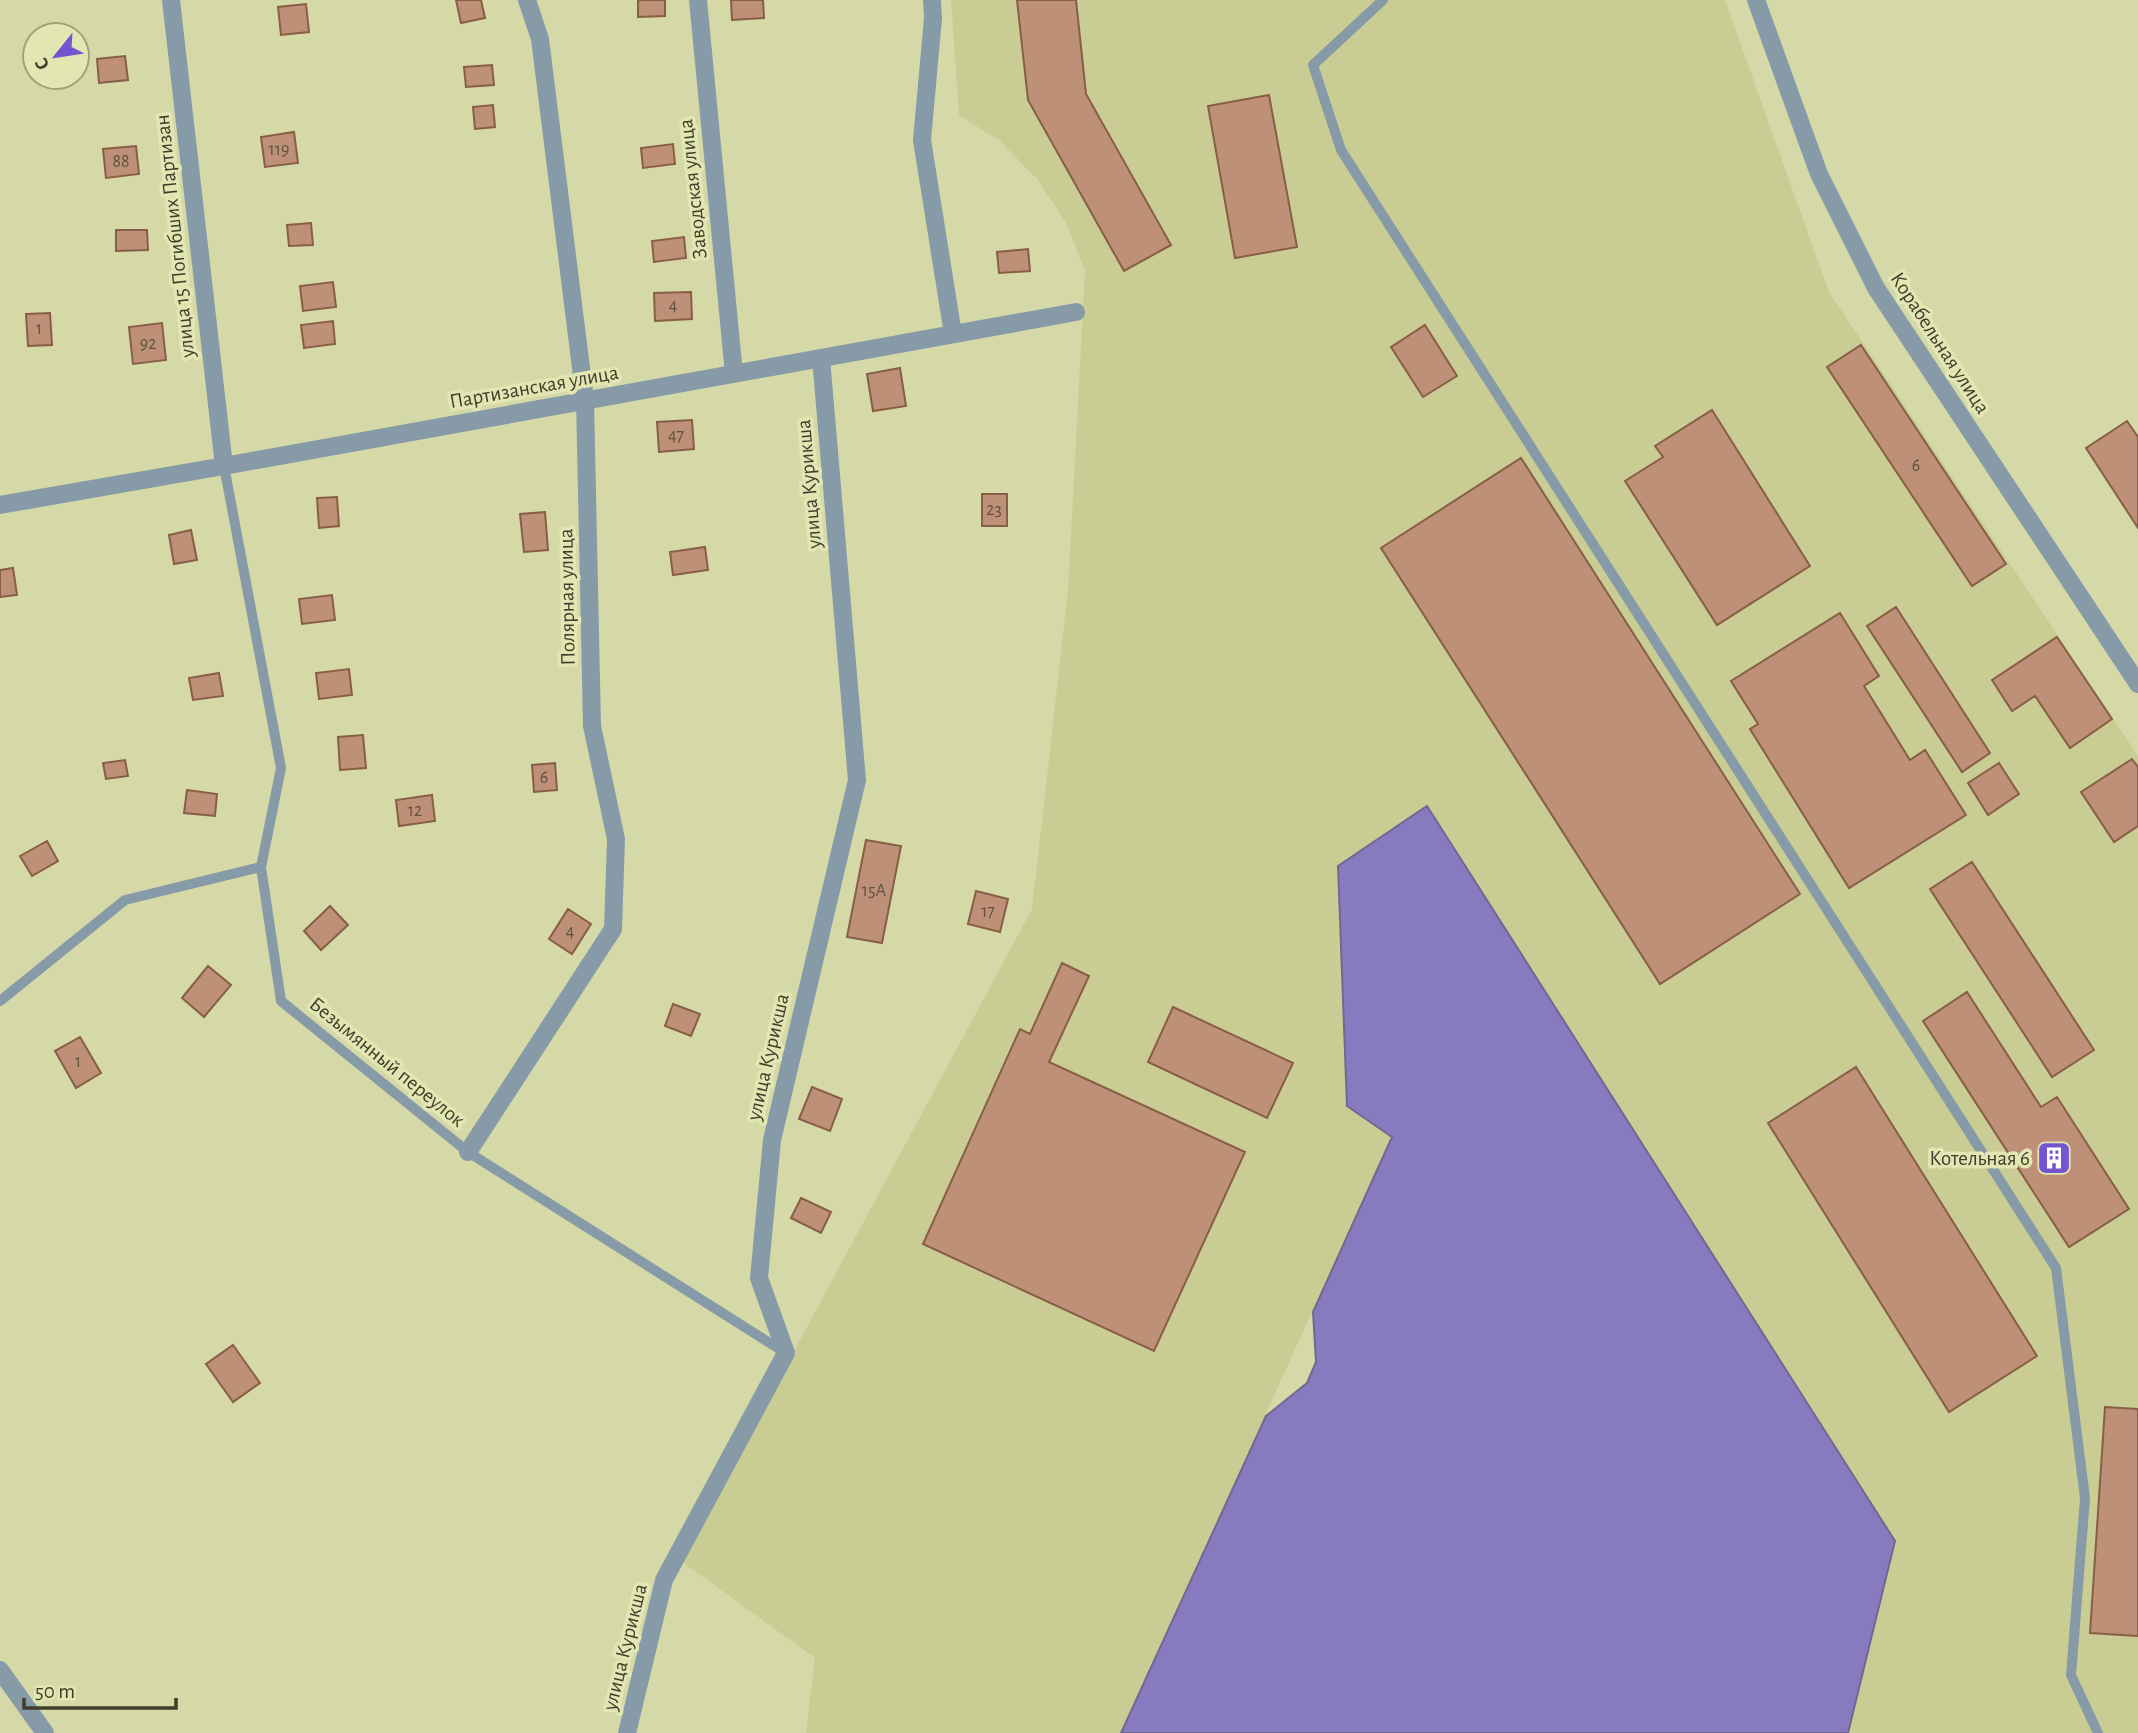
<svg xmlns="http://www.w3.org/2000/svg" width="2138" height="1733" font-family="'Alegreya Sans',sans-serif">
	<rect width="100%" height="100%" fill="#d5d9a7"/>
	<!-- built -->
	<path fill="#c9cd94" d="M951,0H1725L1829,292L2138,756V1733H1848L1895,1541L1392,1137L1120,1733H806L815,1658L681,1561L1032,909L1068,590L1085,271L1066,223L1037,179L1000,141L959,115Z"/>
	<!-- water -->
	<path fill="#877abf" stroke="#716892" stroke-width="2" d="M1427,806L1895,1541L1848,1733H1121L1266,1416L1307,1383L1316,1362L1313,1312L1392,1137L1347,1106L1338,866Z"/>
	<!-- building -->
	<path fill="#bd9077" stroke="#885e46" stroke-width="2" d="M456,0H481L485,18L461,23Z
		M638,0H665V16L638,17Z
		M731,0H763L764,18L732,20Z
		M1017,0H1076L1086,94L1171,245L1124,271L1028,100Z
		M306,4L309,32L281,35L278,7Z
		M125,56L128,80L99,83L97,59Z
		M492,65L494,85L466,87L464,67Z
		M1269,95L1297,247L1235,258L1208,106Z
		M493,105L495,127L475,129L473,107Z
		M294,132L298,163L265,167L261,137Z
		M673,144L675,164L643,168L641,148Z
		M136,146L139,174L106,178L103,149Z
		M311,223L313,245L289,246L287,225Z
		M116,230H147L148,250L116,251Z
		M684,237L686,258L654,262L652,241Z
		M1028,249L1030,271L999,273L997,252Z
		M333,282L336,307L303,311L300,286Z
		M691,292L692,319L655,321L654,293Z
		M50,313L52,345L28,346L26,314Z
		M333,321L335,344L304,348L301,325Z
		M162,323L166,360L133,364L129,327Z
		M1425,325L1457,376L1423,397L1391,347Z
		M1861,345L2006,564L1972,586L1827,367Z
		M900,368L906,406L873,411L867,374Z
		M1712,410L1810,566L1717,625L1625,481L1663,457L1655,446Z
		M692,420L694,449L659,452L657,422Z
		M2127,421L2138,437V528L2086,448Z
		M1521,458L1800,894L1660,984L1381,548Z
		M982,494H1007V526H982Z
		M337,497L339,526L319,528L317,498Z
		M545,512L548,550L524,552L520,514Z
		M191,530L197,560L174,564L169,535Z
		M705,547L708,570L673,575L670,552Z
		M13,568L17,595L0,597V570Z
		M332,595L335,620L302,624L299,599Z
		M1896,607L1990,753L1962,772L1867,626Z
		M1840,613L1879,676L1864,686L1910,760L1925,750L1966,815L1849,888L1750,729L1758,724L1731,681Z
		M2057,637L2112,719L2070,748L2035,696L2012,711L1992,680Z
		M349,669L352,695L319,699L316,673Z
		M219,673L223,696L193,700L189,678Z
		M363,735L366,768L340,770L338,737Z
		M2132,759L2138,767V826L2114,842L2081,792Z
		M125,760L128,776L106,779L103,763Z
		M555,763L557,790L534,792L532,765Z
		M1999,763L2019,794L1988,815L1968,783Z
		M187,790L217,794L215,816L184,813Z
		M432,795L435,821L399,826L396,800Z
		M866,840L901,846L882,943L847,937Z
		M47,841L58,861L32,876L20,856Z
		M1972,862L2094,1050L2052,1077L1930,889Z
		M976,891L1008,899L1000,932L968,924Z
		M330,906L348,925L321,950L304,931Z
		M568,909L591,924L572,954L549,939Z
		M1062,963L1089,976L1049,1062L1245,1152L1154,1351L923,1244L1020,1029L1030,1034Z
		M208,966L231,985L204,1017L182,998Z
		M1967,992L2041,1107L2057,1097L2129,1209L2069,1247L1923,1021Z
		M673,1004L700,1014L691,1036L665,1026Z
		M1173,1007L1293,1063L1267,1118L1148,1062Z
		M80,1037L101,1073L76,1088L55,1051Z
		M1856,1067L2037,1356L1949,1412L1768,1123Z
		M812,1087L842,1099L830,1131L799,1119Z
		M801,1198L831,1212L821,1233L791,1218Z
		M233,1345L260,1383L233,1402L206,1364Z
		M2105,1407L2138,1409V1636L2090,1633Z"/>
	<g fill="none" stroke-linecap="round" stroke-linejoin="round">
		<!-- service -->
		<path stroke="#869ba7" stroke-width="10" d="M1383,0L1313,65L1341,150L2056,1268L2085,1498L2071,1675L2098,1733
			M224,466L281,768L261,867L281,1001L468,1152L784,1352
			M0,1001L125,900L261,867"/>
		<!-- minor -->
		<path stroke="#869ba7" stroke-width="18" d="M698,0L734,374
			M932,0L933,18L922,140L953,334
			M1756,0L1819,174L1876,288L2138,684
			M224,466L1076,312
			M468,1152L613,929L616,839L592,726L585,400L540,39L527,0
			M0,1670L45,1733
			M627,1733L664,1580L786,1353L759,1278L772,1140L857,780L821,358"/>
		<!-- tertiary -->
		<path stroke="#869ba7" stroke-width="18" d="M0,505L224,466L171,0"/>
	</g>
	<!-- icons -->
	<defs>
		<g id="building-square" transform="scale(1.75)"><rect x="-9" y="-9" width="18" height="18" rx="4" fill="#7555cf" stroke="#e2e6b3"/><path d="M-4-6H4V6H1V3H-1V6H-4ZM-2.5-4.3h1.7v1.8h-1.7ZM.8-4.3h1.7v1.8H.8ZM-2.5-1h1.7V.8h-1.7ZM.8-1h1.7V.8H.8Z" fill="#fff"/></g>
	</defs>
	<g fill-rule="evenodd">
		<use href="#building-square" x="2054" y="1158"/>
	</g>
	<g text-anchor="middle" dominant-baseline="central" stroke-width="7" stroke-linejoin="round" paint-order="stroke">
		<!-- number labels -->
		<g font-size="18" fill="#5d533d">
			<text x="279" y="150">119</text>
			<text x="121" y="162">88</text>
			<text x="673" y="306">4</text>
			<text x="39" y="329">1</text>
			<text x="148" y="344">92</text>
			<text x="676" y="436">47</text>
			<text x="1916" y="466">6</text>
			<text x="994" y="510">23</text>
			<text x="544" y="778">6</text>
			<text x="415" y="811">12</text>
			<text x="874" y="891">15А</text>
			<text x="988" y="912">17</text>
			<text x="570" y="932">4</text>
			<text x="78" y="1062">1</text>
		</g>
		<!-- street labels -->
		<g font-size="21" fill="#3d3f2a" stroke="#e2e6b3">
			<text transform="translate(693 189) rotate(-96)">Заводская улица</text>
			<text transform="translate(175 236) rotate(-96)">улица 15 Погибших Партизан</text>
			<text transform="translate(1940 343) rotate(57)">Корабельная улица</text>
			<text transform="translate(534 387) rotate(-10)">Партизанская улица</text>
			<text transform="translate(809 484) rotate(-95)">улица Курикша</text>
			<text transform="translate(567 597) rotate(-91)">Полярная улица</text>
			<text transform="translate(768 1057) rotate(-77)">улица Курикша</text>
			<text transform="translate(387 1062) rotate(39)">Безымянный переулок</text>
			<text transform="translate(625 1647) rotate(-76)">улица Курикша</text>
		</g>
		<!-- poi labels -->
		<g font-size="21" fill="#3d3f2a" stroke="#e2e6b3" text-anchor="end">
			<text x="2030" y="1158">Котельная 6</text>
		</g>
	</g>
	<!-- north arrow -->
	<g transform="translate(56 56) rotate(240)"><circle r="33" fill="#e2e6b3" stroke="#a0a37c" stroke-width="2"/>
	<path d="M0-5L12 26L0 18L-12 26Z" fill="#7555cf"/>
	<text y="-10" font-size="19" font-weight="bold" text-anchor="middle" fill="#3d3f2a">С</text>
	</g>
	<!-- scale -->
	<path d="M24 1698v10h152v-10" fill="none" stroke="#3d3f2a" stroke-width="3.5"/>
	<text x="35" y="1698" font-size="21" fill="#3d3f2a" stroke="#e2e6b3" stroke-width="5" paint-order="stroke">50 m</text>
</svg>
